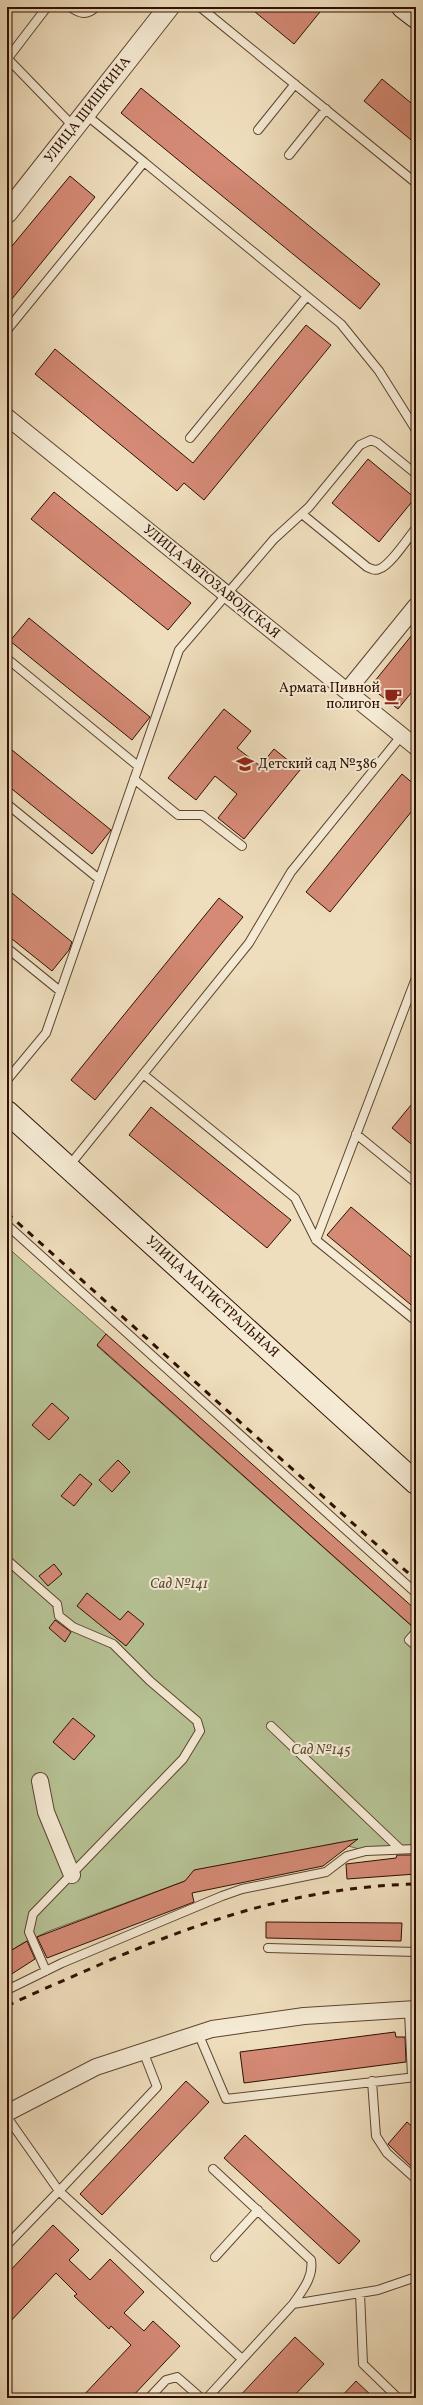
<svg xmlns="http://www.w3.org/2000/svg" width="423" height="2405" font-family="Vollkorn,serif">
	<rect width="100%" height="100%" fill="#efdebd"/>
	<filter id="stains"><feTurbulence type="fractalNoise" baseFrequency=".005" numOctaves="4"/><feColorMatrix values="0 0 0 0 .2 0 0 0 0 .09 0 0 0 0 .02 0 0 0 .5 -.17"/></filter>
	<radialGradient id="worn" r=".72"><stop offset=".6" stop-color="#630" stop-opacity="0"/><stop offset="1" stop-color="#630" stop-opacity=".3"/></radialGradient>
	<!-- green -->
	<path fill="#b6c294" stroke="#72694b" d="M7,1247L106,1334L97,1346L416,1630L410,1640L416,1646V1849L366,1851L338,1843L185,1881L49,1931L23,1943L7,1953Z"/>
	<!-- building -->
	<path fill="#d58a76" stroke="#2e1002" d="M249,7H324L294,44Z
		M382,79L416,107V144L364,101Z
		M141,88L380,284L360,309L121,113Z
		M70,176L95,197L7,305V252Z
		M306,325L331,345L204,500L184,483L177,491L35,374L55,349L193,463Z
		M368,459L415,498L379,542L332,503Z
		M54,492L191,603L168,630L31,519Z
		M29,618L150,717L132,740L10,641Z
		M416,630V687L398,709L370,687Z
		M224,709L251,731L237,748L260,766L274,749L300,770L244,839L218,818L237,794L215,776L196,800L168,778Z
		M7,746L111,830L92,854L7,785Z
		M402,774L416,786V806L330,912L306,892Z
		M7,889L72,942L69,950L52,971L7,935Z
		M219,898L243,917L95,1100L71,1080Z
		M416,1099V1148L392,1128Z
		M151,1107L291,1220L267,1248L129,1135Z
		M351,1207L416,1261V1309L327,1235Z
		M106,1334L416,1610V1627H413L97,1345Z
		M52,1403L69,1418L49,1440L32,1425Z
		M118,1460L130,1472L112,1492L99,1480Z
		M80,1474L92,1484L74,1506L61,1496Z
		M54,1564L62,1574L48,1586L39,1576Z
		M87,1593L120,1620L128,1611L144,1624L126,1646L77,1606Z
		M55,1620L71,1632L65,1642L49,1628Z
		M73,1718L95,1736L74,1760L53,1742Z
		M358,1839L323,1866L192,1893L194,1902L47,1958L37,1937L185,1881L194,1870Z
		M397,1855H416V1874L347,1879L346,1864L396,1858Z
		M266,1922L402,1923L401,1941L266,1938Z
		M27,1941L35,1959L7,1977V1953Z
		M395,2032L396,2037H405L406,2062L244,2083L240,2052Z
		M186,2081L209,2102L102,2215L80,2194Z
		M407,2122L416,2130V2171L388,2144Z
		M245,2135L360,2241L339,2264L224,2158Z
		M53,2225L79,2250L69,2260L90,2280L110,2259L144,2292L124,2313L144,2331L153,2321L180,2346L131,2398H81L131,2345L111,2326L109,2329L74,2296L77,2294L56,2273L7,2325V2274Z
		M295,2337L324,2364L292,2398H238Z
		M356,2381L374,2398H340Z"/>
	<g fill="none" stroke-linecap="round" stroke-linejoin="round">
		<!-- service casing -->
		<g stroke="#5e4431" stroke-width="10">
			<path id="service" d="M70,7C80,14 87,16 96,7
				M200,7L416,183
				M7,58L74,127
				M8,58L47,7
				M85,114L144,162
				M258,130L295,84
				M289,155L326,109
				M7,330L144,162L341,324L379,371L416,430
				M190,438L307,296
				M302,514L367,567C371,569 375,571 379,569C390,566 408,538 416,528
				M10,661L138,766
				M134,779L178,815H202L242,846
				M7,804L99,879
				M7,948L60,991
				M143,1074L295,1198L316,1240L416,1321
				M7,1080L46,1033L179,650L274,539L309,507L360,445L371,440L378,443L416,474
				M356,1134L416,1183
				M69,1166L249,943L291,872L402,735
				M7,1225L416,1593
				M316,1240L416,978
				M7,1560L57,1604L59,1616L73,1627L113,1644L150,1681L197,1721L200,1731L183,1759L33,1914L29,1932L46,1971
				M416,1632L409,1640L416,1646
				M271,1726L399,1848
				M268,1948L416,1952
				M7,1990L62,1963L222,1896L242,1889L326,1872L347,1856L366,1851L416,1849
				M409,2011L412,2076
				M198,2033L226,2099L416,2077
				M372,2081L376,2136L387,2153L416,2179
				M7,2117L59,2191L157,2087L143,2051
				M213,2169L311,2260C314,2277 302,2291 293,2304
				M7,2245L59,2191L242,2359
				M215,2257L258,2210
				M360,2293L363,2364L398,2398
				M149,2398L166,2380L177,2377L201,2398
				M207,2398L293,2304L378,2290L416,2277"/>
		</g>
		<!-- minor casing -->
		<g stroke="#5e4431" stroke-width="18">
			<path id="minor" d="M7,417L416,747
				M347,691L416,606
				M40,1781L46,1812L72,1875
				M7,2113L96,2067L212,2029L304,2016L416,2009"/>
		</g>
		<!-- tertiary casing -->
		<g stroke="#5e4431" stroke-width="22">
			<path id="tertiary" d="M7,213L169,7"/>
		</g>
		<!-- secondary casing -->
		<g stroke="#2e1002" stroke-width="24">
			<path id="secondary" d="M403,7L416,17
				M7,1112L416,1483"/>
		</g>
		<!-- service -->
		<use href="#service" stroke="#f5ead4" stroke-width="8"/>
		<!-- minor -->
		<use href="#minor" stroke="#f5ead4" stroke-width="16"/>
		<!-- tertiary -->
		<use href="#tertiary" stroke="#f5ead4" stroke-width="20"/>
		<!-- secondary -->
		<use href="#secondary" stroke="#f5ead4" stroke-width="22"/>
		<!-- rail -->
		<path stroke="#2e1002" stroke-width="3" stroke-dasharray="7 7" stroke-linecap="butt" d="M7,1213L416,1580
			M7,2006C38,1991 70,1978 101,1964C205,1919 302,1887 416,1884"/>
	</g>
	<!-- icons -->
	<defs>
		<g id="cafe-bare" transform="scale(1.38)"><path d="M-5.5-4.5H6V0H3Q3 3.5 0 3.5H-2.5Q-5.5 3.5-5.5 0ZM3-3.2v2h1.7v-2ZM-6 4.5H4V6H-6Z" fill="#8f2418" stroke="#f5ead4" stroke-width="2.5" paint-order="stroke"/></g>
		<g id="school-bare" transform="scale(1.38)"><path d="M0-5L7-2L0 1L-7-2ZM-4 1L0 2.5L4 1V4Q0 6-4 4Z" fill="#8f2418" stroke="#f5ead4" stroke-width="2.5" paint-order="stroke"/></g>
	</defs>
	<g fill-rule="evenodd">
		<use href="#cafe-bare" x="393" y="696"/>
		<use href="#school-bare" x="245" y="764"/>
	</g>
	<g text-anchor="middle" dominant-baseline="central" stroke-width="4" stroke-linejoin="round" paint-order="stroke">
		<!-- street labels -->
		<g font-size="14" fill="#2e1002" stroke="#f5ead4">
			<text transform="translate(88 110) rotate(-52)">УЛИЦА ШИШКИНА</text>
			<text transform="translate(211 582) rotate(39)">УЛИЦА АВТОЗАВОДСКАЯ</text>
			<text transform="translate(212 1297) rotate(42)">УЛИЦА МАГИСТРАЛЬНАЯ</text>
		</g>
		<!-- poi labels -->
		<g font-size="14" fill="#2e1002" stroke="#f5ead4" text-anchor="end">
			<text x="380" y="688">Армата Пивной<tspan x="380" dy="16">полигон</tspan></text>
			<text x="258" y="764" text-anchor="start">Детский сад №386</text>
		</g>
		<!-- park labels -->
		<g font-size="14" font-style="italic" fill="#5e4e35" stroke="#f5ead4">
			<text x="179" y="1584">Сад №141</text>
			<text x="321" y="1750">Сад №145</text>
		</g>
	</g>
	<!-- margin -->
	<rect width="423" height="2405" fill="none" stroke="#efdebd" stroke-width="24"/>
	<rect x="8" y="8" width="407" height="2389" fill="none" stroke="#2e1002" stroke-width="2"/>
	<rect x="12" y="12" width="399" height="2381" fill="none" stroke="#2e1002"/>
	<rect width="100%" height="100%" filter="url(#stains)"/>
	<rect width="100%" height="100%" fill="url(#worn)"/>
</svg>
